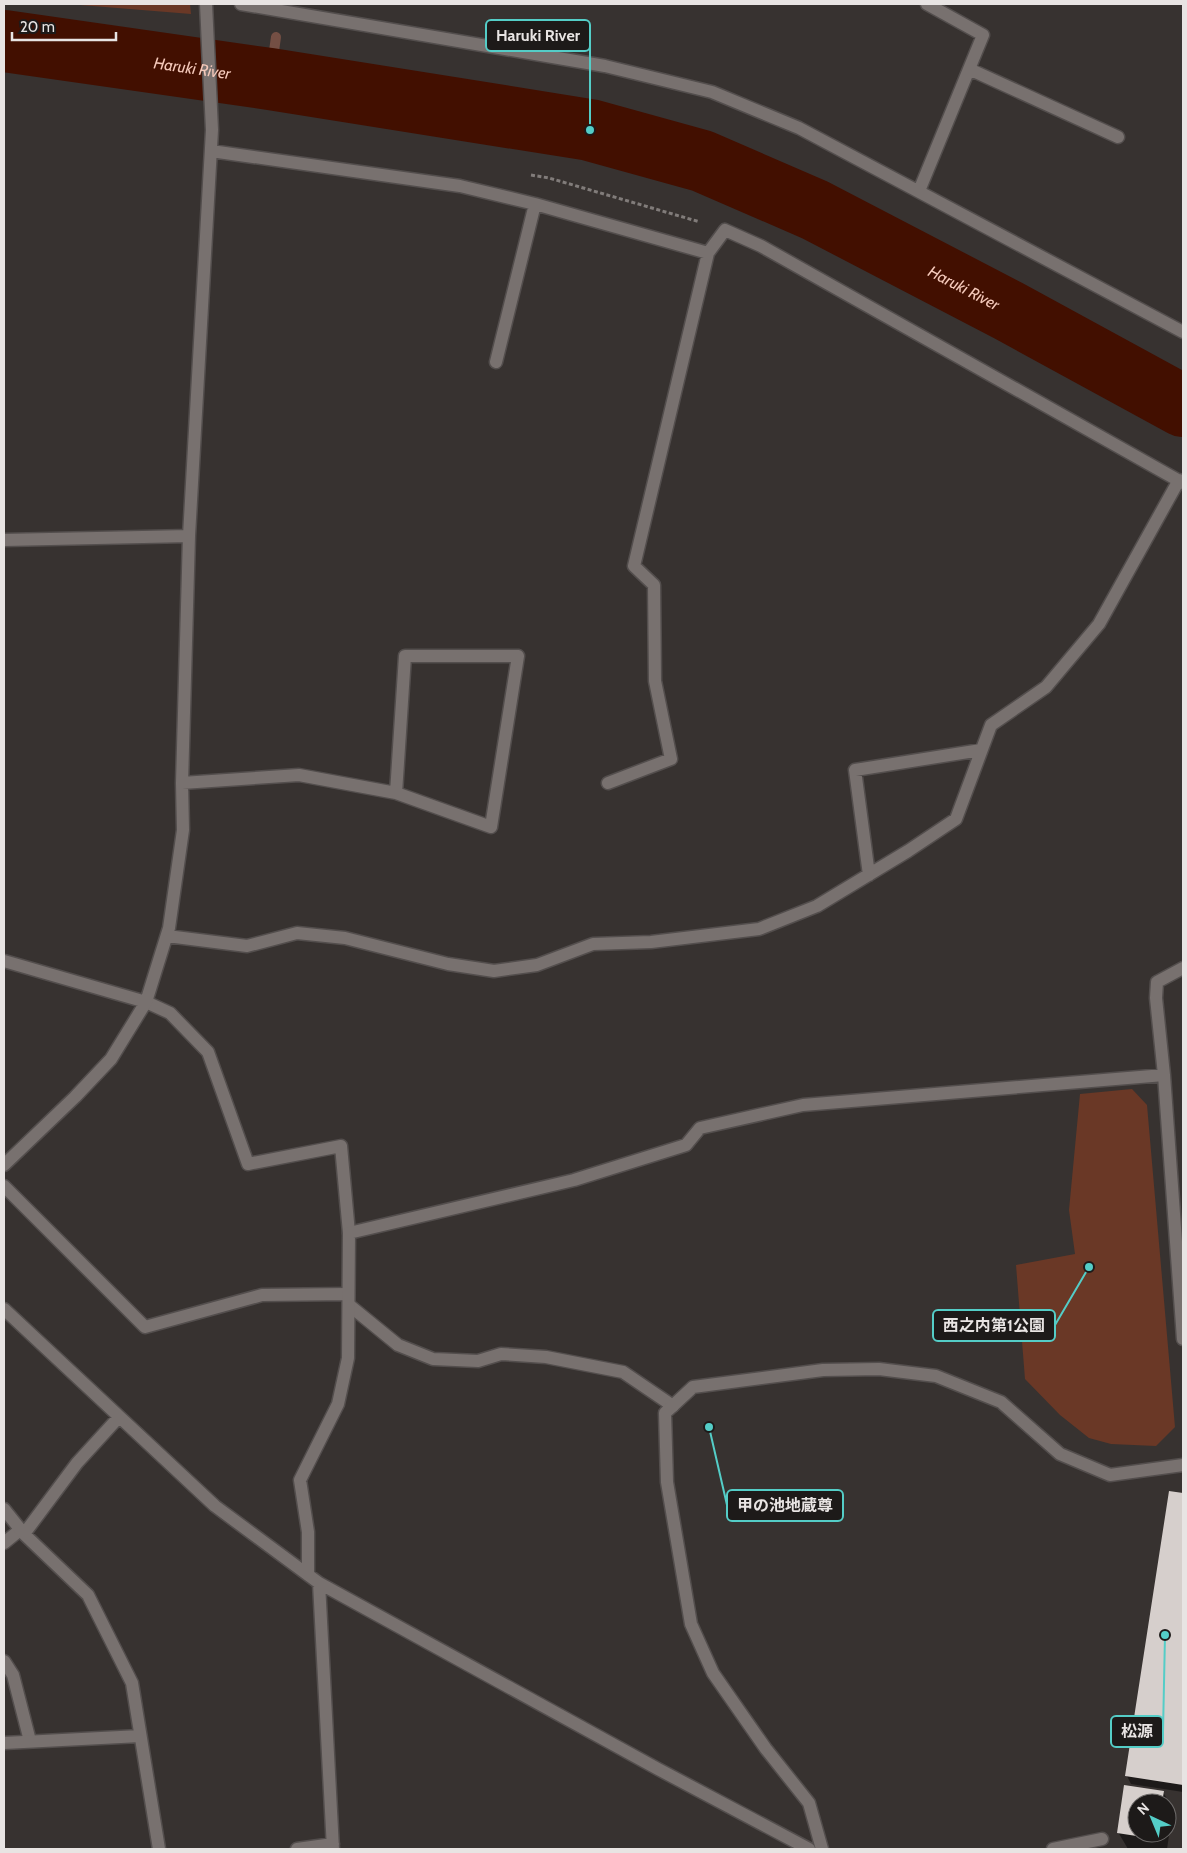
<svg xmlns="http://www.w3.org/2000/svg" width="1187" height="1853" font-family="Cabin,'Noto Sans JP',sans-serif">
	<rect width="100%" height="100%" fill="#373230"/>
	<!-- green -->
	<path fill="#6a3826" d="M68,4H190L191,14Z
		M1132,1089L1147,1105L1175,1427L1156,1446L1111,1444L1089,1438L1060,1415L1025,1379L1016,1265L1075,1254L1069,1210L1080,1094Z"/>
	<!-- shadow -->
	<path fill="#0007" fill-rule="evenodd" d="M1170,1492L1183,1494V1792L1131,1784L1127,1776Z
		M1125,1786L1163,1792L1173,1809L1167,1849H1128L1118,1832ZM1137,1803H1167V1833H1137Z"/>
	<g fill="none" stroke-linecap="round" stroke-linejoin="round">
		<!-- stream -->
		<path stroke="#744f44" stroke-width="10" d="M270,79L276,37"/>
		<!-- river -->
		<path stroke="#420f00" stroke-width="62" id="s1" d="M4,41L270,79L590,130L702,161L815,210L1009,311L1183,406"/>
	</g>
	<!-- building -->
	<path fill="#d6cfcc" d="M1169,1491L1183,1493V1785L1125,1776Z
		M1124,1785L1164,1791L1162,1803H1137V1833H1157L1156,1839L1117,1833Z"/>
	<g fill="none" stroke-linecap="round" stroke-linejoin="round">
		<!-- service casing -->
		<g stroke="#534e4d" stroke-width="15">
			<path id="service" d="M146,1002L170,1013L208,1052L248,1164L341,1146L349,1233
				M4,1186L145,1327L262,1295L348,1294
				M349,1305L398,1345L433,1359L478,1361L501,1354L546,1357L623,1372L673,1406
				M4,1543L20,1530
				M4,1661L13,1675L30,1741"/>
		</g>
		<!-- minor casing -->
		<g stroke="#534e4d" stroke-width="15">
			<path id="minor" d="M241,4L605,66L712,92L799,128L1183,332
				M969,69L1118,137
				M211,151L460,186L535,204L496,362
				M919,191L983,35L927,4
				M535,204L708,253
				M4,540L189,536
				M182,783L299,775L396,793L491,827L518,656H405L396,793
				M608,783L671,759L655,681L654,585L634,566L708,253L725,230L761,246L1183,483
				M869,875L855,770L981,750
				M167,936L247,946L297,933L345,938L448,964L494,971L537,965L593,944L651,942L759,929L817,906L908,851L956,819L991,725L1046,687L1099,624L1179,480
				M4,961L146,1002
				M1183,968L1157,982L1156,998L1164,1075L1183,1339
				M4,1165L75,1097L111,1059L146,1002L169,928L183,830L182,783L189,536L212,130L206,4
				M4,1309L215,1506L319,1583L658,1769L809,1849
				M4,1509L24,1534L88,1595L132,1683L159,1849
				M24,1534L77,1463L119,1417
				M308,1575V1532L300,1480L338,1404L348,1358L349,1233L574,1180L686,1145L700,1128L803,1105L1164,1075
				M319,1583L333,1849
				M4,1743L140,1736
				M297,1849L333,1844
				M822,1849L809,1803L766,1749L713,1673L691,1624L667,1482L665,1413L693,1387L823,1370L879,1369L936,1376L1001,1402L1060,1454L1110,1475L1183,1465
				M1053,1849L1102,1839"/>
		</g>
		<!-- path -->
		<path stroke="#817c7a" stroke-width="3" stroke-dasharray="4 2.5" stroke-linecap="butt" d="M531,175L549,178L700,222"/>
		<!-- service -->
		<use href="#service" stroke="#78716f" stroke-width="12"/>
		<!-- minor -->
		<use href="#minor" stroke="#78716f" stroke-width="12"/>
	</g>
	<g text-anchor="middle" dominant-baseline="central" stroke-width="5" stroke-linejoin="round" paint-order="stroke">
		<!-- water labels -->
		<g font-size="16" font-style="italic" fill="#f4c8b9" stroke="#1d1a19">
			<text stroke="none"><textPath href="#s1" startOffset="190">Haruki River</textPath></text>
			<text stroke="none"><textPath href="#s1" startOffset="1000">Haruki River</textPath></text>
		</g>
	</g>
	<!-- callouts -->
	<path fill="none" stroke="#54cdc7" stroke-width="2" d="M590 130L590 35M1089 1267L1055 1325M709 1427L727 1505M1165 1635L1163 1732"/>
	<g fill="#54cdc7" stroke="#1d1a19" stroke-width="2">
		<circle cx="590" cy="130" r="5"/>
		<circle cx="1089" cy="1267" r="5"/>
		<circle cx="709" cy="1427" r="5"/>
		<circle cx="1165" cy="1635" r="5"/>
	</g>
	<g fill="#1d1a19" stroke="#54cdc7" stroke-width="2">
		<rect x="486" y="20" width="104" height="31" rx="5"/>
		<rect x="933" y="1310" width="122" height="31" rx="5"/>
		<rect x="727" y="1490" width="116" height="31" rx="5"/>
		<rect x="1111" y="1716" width="52" height="31" rx="5"/>
	</g>
	<g font-size="16" text-anchor="middle" font-weight="bold" fill="#e8e4e3">
		<text x="538" y="41">Haruki River</text>
		<text x="994" y="1331">西之内第1公園</text>
		<text x="785" y="1511">甲の池地蔵尊</text>
		<text x="1137" y="1737">松源</text>
	</g>
	<!-- border -->
	<rect width="1187" height="1853" fill="none" stroke="#e8e4e3" stroke-width="10"/>
	<!-- north arrow -->
	<g transform="translate(1152 1818) rotate(316)"><circle r="24" fill="#1d1a19" stroke="#6e6b6a"/>
	<path d="M0-4L9 19L0 12L-9 19Z" fill="#54cdc7"/>
	<text y="-8" font-size="14" font-weight="bold" text-anchor="middle" fill="#e8e4e3">N</text>
	</g>
	<!-- scale -->
	<path d="M12 32v8h104v-8" fill="none" stroke="#e8e4e3" stroke-width="2.5"/>
	<text x="20" y="32" font-size="15" fill="#e8e4e3" stroke="#1d1a19" stroke-width="4" paint-order="stroke">20 m</text>
</svg>
